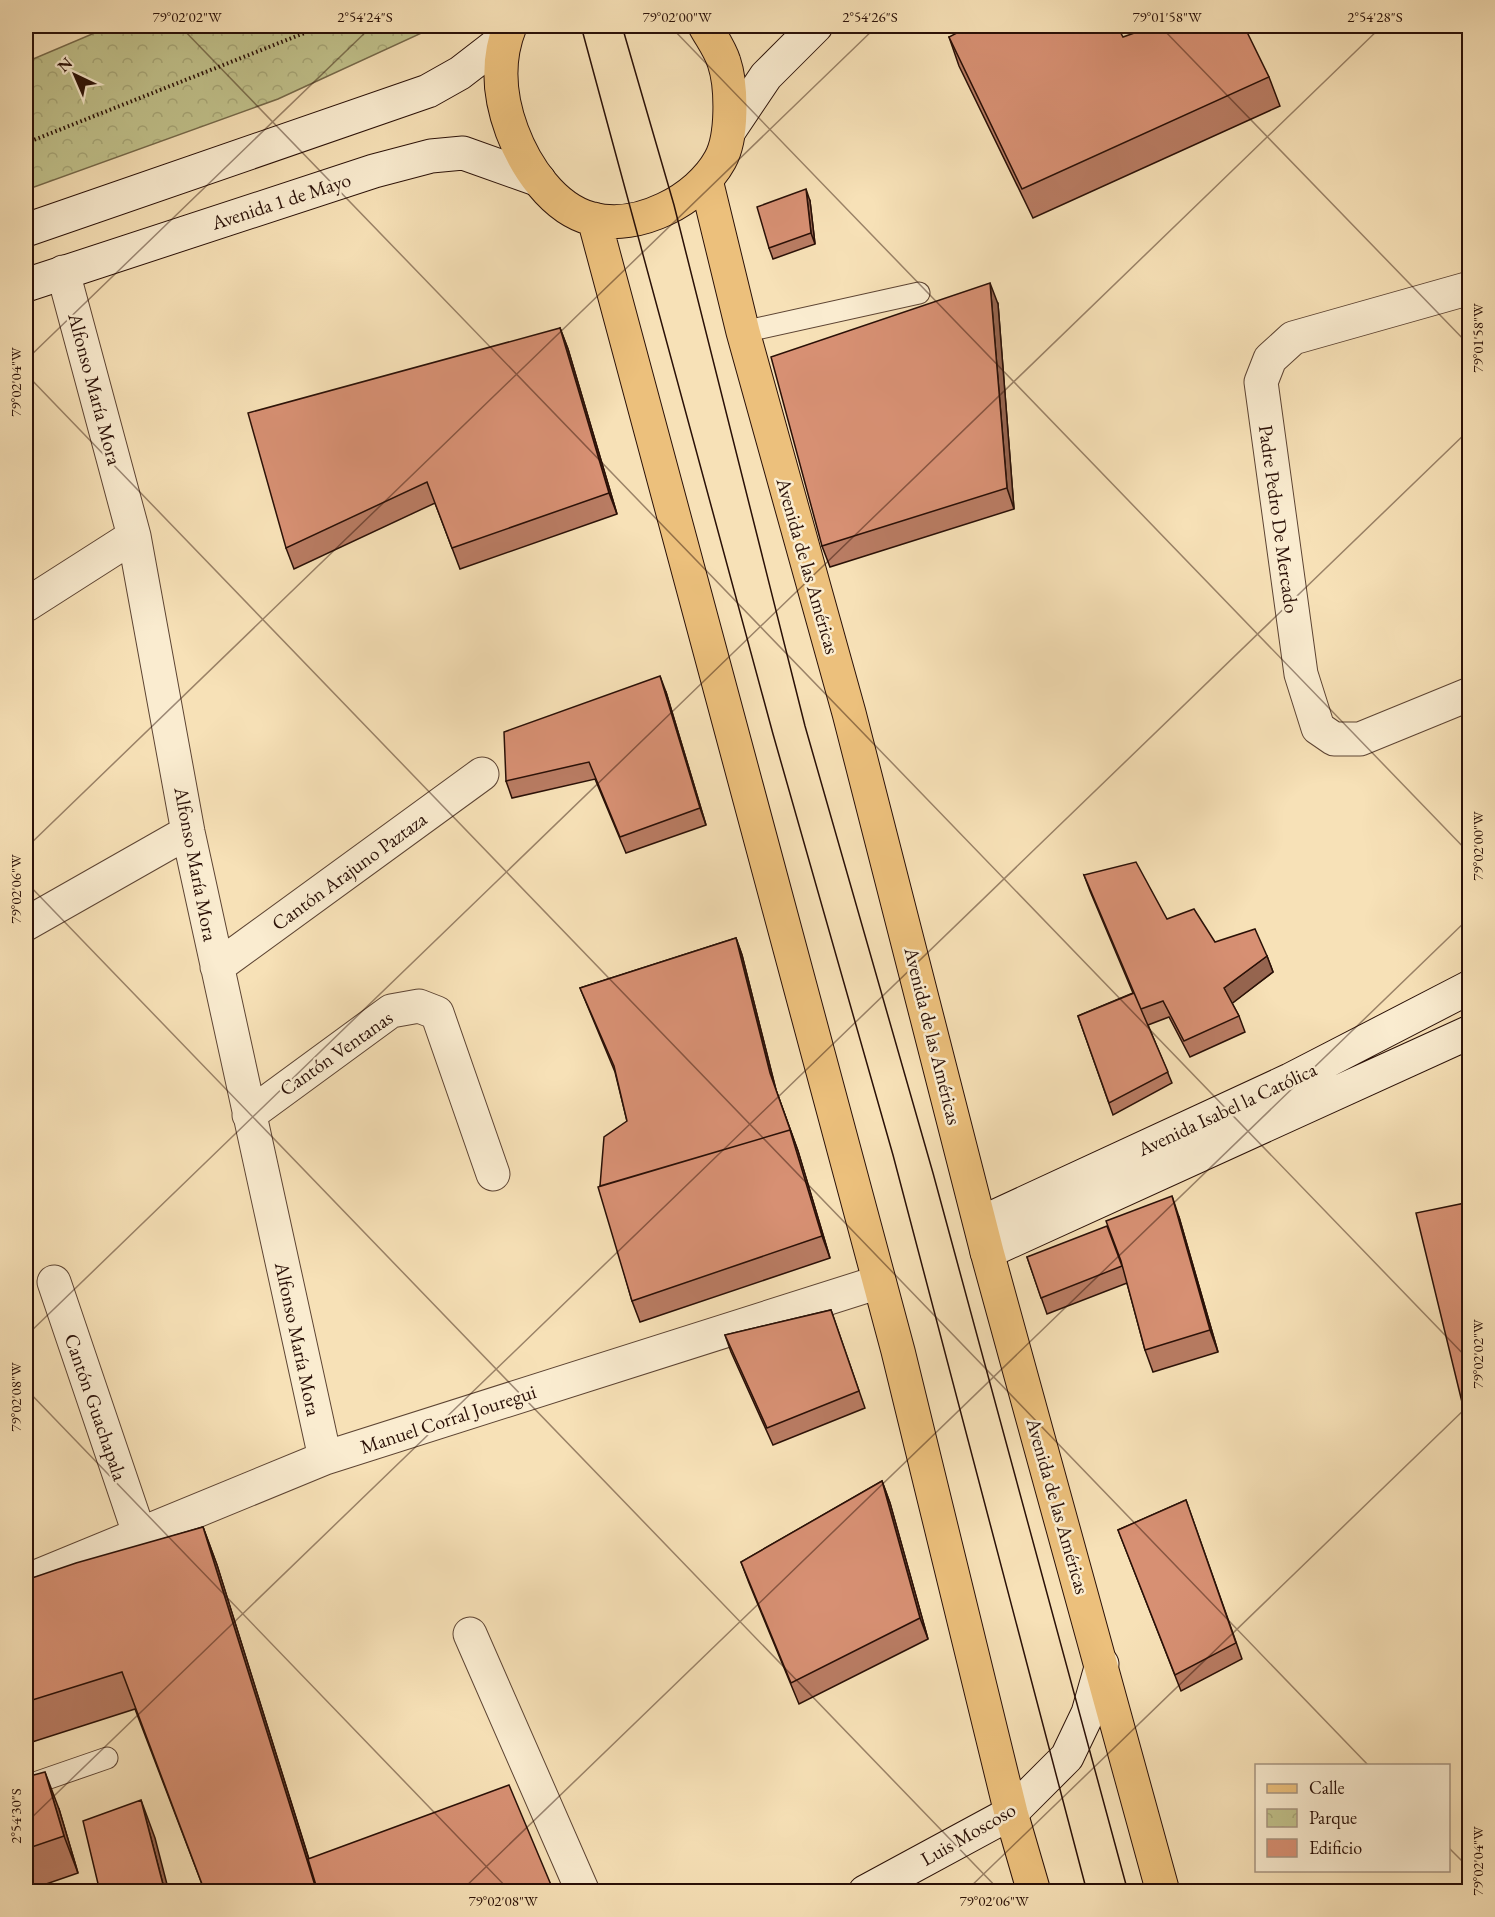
<svg xmlns="http://www.w3.org/2000/svg" width="1495" height="1917" font-family="'EB Garamond',serif">
	<defs>
		<pattern id="park-crowns" width="20" height="18" patternUnits="userSpaceOnUse" patternTransform="scale(1.5)"><rect width="20" height="18" fill="#c1c28c"/><path d="M2 6a3 3 0 1 1 6 0M12 15a3 3 0 1 1 6 0" fill="none" stroke="#a6a677"/></pattern>
	</defs>
	<rect width="100%" height="100%" fill="#f7e1b7"/>
	<filter id="stains"><feTurbulence type="fractalNoise" baseFrequency=".00333" numOctaves="4"/><feColorMatrix values="0 0 0 0 .2 0 0 0 0 .09 0 0 0 0 .02 0 0 0 .5 -.17"/></filter>
	<radialGradient id="worn" r=".72"><stop offset=".6" stop-color="#630" stop-opacity="0"/><stop offset="1" stop-color="#630" stop-opacity=".3"/></radialGradient>
	<!-- park -->
	<path fill="url(#park-crowns)" stroke="#76694a" stroke-width="1.5" d="M111,26H429L426,31L278,99L26,190V62Z"/>
	<g fill="none" stroke-linecap="round" stroke-linejoin="round">
		<!-- lane casing -->
		<g stroke="#5d4433" stroke-width="23">
			<path id="lane" d="M743,332L919,293
				M26,1786L107,1758"/>
		</g>
		<!-- street casing -->
		<g stroke="#5d4433" stroke-width="35">
			<path id="street" d="M63,272L134,536L188,832L325,1458
				M1470,288L1293,338L1270,359L1261,382L1301,674L1318,728L1334,739H1360L1470,694
				M26,605L134,536
				M26,924L188,832
				M217,967L482,774
				M249,1115L391,1011L419,1006L437,1013L493,1174
				M54,1282L139,1533
				M26,1581L325,1458L879,1282
				M470,1634L583,1892"/>
		</g>
		<!-- secondary casing -->
		<g stroke="#2a1007" stroke-width="35">
			<path id="secondary" d="M729,131L766,76L816,26
				M26,230L428,91L460,73L504,39
				M26,285L374,171L431,156L463,153L539,180
				M981,1223L1290,1080L1470,987
				M987,1252L1470,1032
				M865,1892L1011,1813L1067,1757L1088,1713L1102,1664"/>
		</g>
		<!-- primary casing -->
		<g stroke="#2a1007" stroke-width="35">
			<path id="primary" d="M510,26C496,61 499,96 512,131C525,166 553,209 592,219C638,231 698,200 720,160C733,137 732,86 724,62C720,49 711,37 705,26
				M706,180L743,332L849,713L987,1252L1163,1892
				M594,219L898,1351L1011,1813L1034,1892"/>
		</g>
		<!-- path -->
		<path stroke="#2a1007" stroke-width="4" stroke-dasharray="1.5 3" stroke-linecap="butt" d="M26,143L322,26"/>
		<!-- lane -->
		<use href="#lane" stroke="#faecd0" stroke-width="21"/>
		<!-- street -->
		<use href="#street" stroke="#faecd0" stroke-width="33"/>
		<!-- secondary -->
		<use href="#secondary" stroke="#faecd0" stroke-width="33"/>
		<!-- primary -->
		<use href="#primary" stroke="#ecc07c" stroke-width="33"/>
		<!-- tram -->
		<path stroke="#2a1007" stroke-width="1.5" d="M581,26L773,734L893,1155L1087,1892
			M622,26L674,205L805,726L933,1173L1128,1892"/>
	</g>
	<!-- wall -->
	<path fill="#b97c63" stroke="#2a1007" stroke-width="1.5" d="M949,37H1123L1269,77L1280,106L1033,218L959,66Z
		M810,201L815,244L773,259L769,248Z
		M998,304L1014,509L830,567L822,546Z
		M560,328L568,349L617,514L460,569L435,503L294,569L286,548Z
		M666,692L706,825L626,853L595,779L512,798L506,781Z
		M1084,875L1167,919L1215,942L1267,956L1273,972L1232,1003L1239,1016L1245,1032L1190,1057L1169,1017L1148,1025L1172,1083L1113,1115L1078,1016L1133,993L1090,891Z
		M736,938L742,955L776,1090L798,1151L830,1258L640,1322L632,1301L600,1186L627,1121L615,1072L580,988Z
		M1179,1217L1218,1352L1153,1372L1145,1350L1127,1283L1047,1314L1027,1257Z
		M831,1310L865,1408L773,1445L731,1352L725,1335Z
		M882,1481L890,1503L928,1639L799,1704L749,1583L741,1562Z
		M1186,1500L1242,1659L1181,1691L1118,1530Z
		M203,1527L217,1565L309,1859L554,1892H205L135,1709L26,1744V1580Z
		M26,1777L59,1809L78,1873L26,1891Z"/>
	<!-- shaded-wall -->
	<path fill="#966550" stroke="#2a1007" stroke-width="1.5" d="M806,189L810,201L815,244L811,233Z
		M990,283L998,304L1014,509L1007,488Z
		M560,328L568,349L617,514L609,493Z
		M660,676L666,692L706,825L700,808Z
		M736,938L742,955L776,1090L798,1151L830,1258L822,1236L770,1073Z
		M1267,956L1273,972L1230,1005L1224,988Z
		M1172,1196L1179,1217L1218,1352L1210,1330Z
		M882,1481L890,1503L928,1639L920,1618Z
		M203,1527L217,1565L319,1892H317Z
		M45,1772L59,1809L78,1873L64,1836Z
		M141,1800L155,1838L169,1892H165Z"/>
	<!-- building -->
	<path fill="#d79073" stroke="#2a1007" stroke-width="1.5" d="M970,26H1117L1123,37L1154,26H1244L1269,77L1022,189L949,37Z
		M806,189L811,233L769,248L757,207Z
		M990,283L1007,488L822,546L771,357Z
		M560,328L609,493L452,548L427,482L286,548L248,413Z
		M660,676L700,808L620,837L589,762L506,781L504,732Z
		M1136,862L1167,919L1194,909L1215,942L1255,929L1267,956L1224,988L1239,1016L1184,1041L1163,1001L1141,1009L1084,875Z
		M736,938L770,1073L792,1135L790,1130L600,1186L604,1137L627,1121L614,1066L580,988Z
		M1134,993L1168,1072L1109,1103L1078,1016Z
		M790,1130L822,1236L632,1301L598,1187Z
		M1172,1196L1210,1330L1145,1350L1121,1261L1106,1221Z
		M1470,1202V1435L1416,1213Z
		M1107,1226L1122,1266L1041,1298L1027,1257Z
		M831,1310L859,1391L767,1428L725,1335Z
		M882,1481L920,1618L791,1683L741,1562Z
		M1186,1500L1236,1643L1175,1675L1118,1530Z
		M203,1527L317,1892H205L122,1672L26,1702V1580L76,1563Z
		M45,1772L64,1836L26,1849V1777Z
		M509,1785L554,1892H318L308,1859Z
		M141,1800L165,1892H100L83,1821Z"/>
	<!-- ticks -->
	<path fill="none" stroke="#2a1007" stroke-width="1.5" stroke-opacity="0.45" d="M180,26L1470,1361M670,26L1470,854M1160,26L1470,346M26,360L372,26M26,374L1369,1766M26,848L877,26M26,882L1001,1892M26,1336L1382,26M26,1389L511,1892M26,1823L1470,429M1448,1847L1470,1869M460,1892L1470,917M965,1892L1470,1404"/>
	<g text-anchor="middle" dominant-baseline="central" stroke-width="5" stroke-linejoin="round" paint-order="stroke">
		<!-- street labels -->
		<g font-size="20" fill="#2a1007" stroke="#faecd0">
			<text transform="translate(281 201) rotate(-18)">Avenida 1 de Mayo</text>
			<text transform="translate(95 389) rotate(75)">Alfonso María Mora</text>
			<text transform="translate(1279 519) rotate(82)">Padre Pedro De Mercado</text>
			<text transform="translate(808 566) rotate(74)">Avenida de las Américas</text>
			<text transform="translate(196 864) rotate(79)">Alfonso María Mora</text>
			<text transform="translate(349 871) rotate(-36)">Cantón Arajuno Paztaza</text>
			<text transform="translate(933 1036) rotate(76)">Avenida de las Américas</text>
			<text transform="translate(336 1053) rotate(-35)">Cantón Ventanas</text>
			<text transform="translate(1227 1109) rotate(-25)">Avenida Isabel la Católica</text>
			<text transform="translate(298 1339) rotate(78)">Alfonso María Mora</text>
			<text transform="translate(96 1407) rotate(71)">Cantón Guachapala</text>
			<text transform="translate(448 1419) rotate(-18)">Manuel Corral Jouregui</text>
			<text transform="translate(1058 1506) rotate(74)">Avenida de las Américas</text>
			<text transform="translate(968 1834) rotate(-30)">Luis Moscoso</text>
		</g>
	</g>
	<!-- margin -->
	<rect width="1495" height="1917" fill="none" stroke="#f7e1b7" stroke-width="66"/>
	<!-- legend -->
	<rect x="1255" y="1764" width="195" height="108" fill="#faecd0" stroke="#a79480" stroke-width="1.5"/>
	<rect x="1267" y="1784" width="30" height="9" fill="#ecc07c" stroke="#a79480" stroke-width="1.5"/>
	<text x="1309" y="1794" font-size="18" fill="#2a1007">Calle</text>
	<rect x="1267" y="1809" width="30" height="18" fill="url(#park-crowns)" stroke="#a79480" stroke-width="1.5"/>
	<text x="1309" y="1824" font-size="18" fill="#2a1007">Parque</text>
	<rect x="1267" y="1839" width="30" height="18" fill="#d79073" stroke="#a79480" stroke-width="1.5"/>
	<text x="1309" y="1854" font-size="18" fill="#2a1007">Edificio</text>
	<!-- north arrow -->
	<g transform="translate(75 75) rotate(316)" stroke="#faecd0" stroke-width="4.5" paint-order="stroke">
	<path d="M0-4.5L10 22L0 15L-10 22Z" fill="#2a1007"/>
	<text y="-9" font-size="16" font-weight="bold" text-anchor="middle" fill="#2a1007">N</text>
	</g>
	<rect x="33" y="33" width="1429" height="1851" fill="none" stroke="#2a1007" stroke-width="2"/>
	<g font-size="15" text-anchor="middle" fill="#2a1007">
		<text x="187" y="22">79°02'02"W</text>
		<text x="365" y="22">2°54'24"S</text>
		<text x="677" y="22">79°02'00"W</text>
		<text x="870" y="22">2°54'26"S</text>
		<text x="1167" y="22">79°01'58"W</text>
		<text x="1375" y="22">2°54'28"S</text>
		<text transform="translate(1478 338) rotate(-90)" y="5">79°01'58"W</text>
		<text transform="translate(16 382) rotate(-90)" y="5">79°02'04"W</text>
		<text transform="translate(1478 846) rotate(-90)" y="5">79°02'00"W</text>
		<text transform="translate(16 889) rotate(-90)" y="5">79°02'06"W</text>
		<text transform="translate(1478 1354) rotate(-90)" y="5">79°02'02"W</text>
		<text transform="translate(16 1397) rotate(-90)" y="5">79°02'08"W</text>
		<text transform="translate(16 1816) rotate(-90)" y="5">2°54'30"S</text>
		<text transform="translate(1478 1861) rotate(-90)" y="5">79°02'04"W</text>
		<text x="503" y="1906">79°02'08"W</text>
		<text x="994" y="1906">79°02'06"W</text>
	</g>
	<rect width="100%" height="100%" filter="url(#stains)"/>
	<rect width="100%" height="100%" fill="url(#worn)"/>
</svg>
